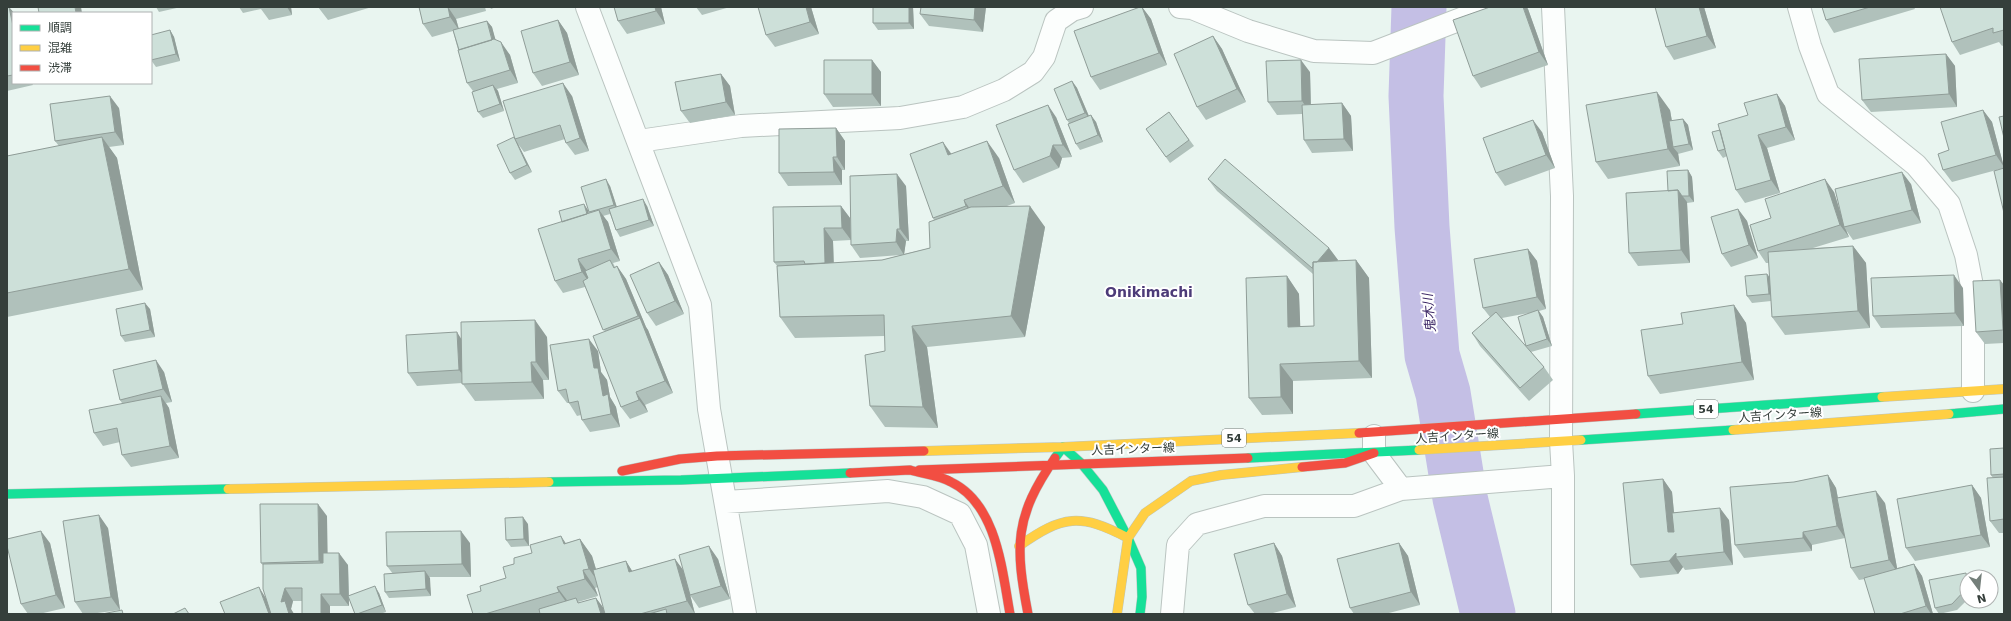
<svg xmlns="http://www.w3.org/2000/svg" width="2011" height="621" font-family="'DejaVu Sans','Noto Sans JP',sans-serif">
	<rect width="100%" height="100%" fill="#e9f5f0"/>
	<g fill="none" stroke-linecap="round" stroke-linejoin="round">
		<!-- river -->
		<path stroke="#c4bfe5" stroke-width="55" d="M1419,7L1416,96L1422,227L1432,355L1443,393L1460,498L1488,614"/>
		<!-- street casing -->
		<g stroke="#bac4c0" stroke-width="24">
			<path id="street" d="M587,7L700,305L709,409L745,614
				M1180,7L1192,8L1248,31L1314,51L1373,53L1492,7
				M1553,7L1562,196L1561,441L1563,476V614
				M1799,7L1810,46L1828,94L1916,165L1949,204L1966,255L1973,291V391
				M639,141L741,126L900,118L963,107L1004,90L1033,72L1044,57L1056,21L1072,10L1082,7
				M1401,489L1563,476
				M726,502L888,491L923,497L960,514L976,545L989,614
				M1172,614L1178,545L1197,524L1264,506H1354L1401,489L1374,453V436"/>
		</g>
		<!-- fast casing -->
		<g stroke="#bac4c0" stroke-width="10">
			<path id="fast" d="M1636,414L1882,397
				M1949,414L2004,409
				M1581,440L1733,430
				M1055,458L1063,447L1081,463L1103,490L1128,538L1141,568L1142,597L1140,614
				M1248,458L1419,450
				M549,482L681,480L850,473
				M7,494L228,489"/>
		</g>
		<!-- slow casing -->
		<g stroke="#bac4c0" stroke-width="10">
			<path id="slow" d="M1882,397L2004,389
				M1733,430L1949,414
				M1063,447L1359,433
				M1419,450L1581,440
				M924,451L1063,447
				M228,489L549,482
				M1019,546C1063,515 1080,513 1128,538
				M1117,614L1128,538L1145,513L1191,481L1221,475L1302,467"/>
		</g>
		<!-- jam casing -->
		<g stroke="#bac4c0" stroke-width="10">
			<path id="jam" d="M1359,433L1636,414
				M1302,467L1345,463L1374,453
				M910,470C924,474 939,475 951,482C997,504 1002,570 1010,614
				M919,470L1248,458
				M622,471L680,459L717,456L924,451
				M850,473L910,470
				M1028,614C1015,546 1014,517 1055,458"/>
		</g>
		<!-- street -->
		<use href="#street" stroke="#fcfefd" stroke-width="22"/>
		<!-- fast -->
		<use href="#fast" stroke="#16e098" stroke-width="9"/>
		<!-- slow -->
		<use href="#slow" stroke="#ffcf43" stroke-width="9"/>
		<!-- jam -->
		<use href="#jam" stroke="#f24e42" stroke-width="9"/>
	</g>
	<!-- wall -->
	<path fill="#b0c1bb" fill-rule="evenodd" d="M7,7H9L14,13L13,83H32L33,85L7,91Z
		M156,7H181L159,12Z
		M239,7H291L292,15L269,20L261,9L243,13Z
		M318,7H372L328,20Z
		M419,7H485L486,11L456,19L459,29L487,21L492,27L495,40L510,55L518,83L497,89L498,91L504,111L483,118L478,112L473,91L467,83L453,31L432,37L423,24Z
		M490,7H496L491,9Z
		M614,7H661L665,24L627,34L618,21Z
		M696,7H730L702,15Z
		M758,7H811L819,34L775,47L766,35Z
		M873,7H913L914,29L878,30L873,23Z
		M986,7L983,32L929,26L920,14Z
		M1142,7L1151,19L1167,65L1100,90L1091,77Z
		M1655,7H1704L1716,48L1674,60L1666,47Z
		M1822,7H1914L1915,9L1834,33L1826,20Z
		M2004,7V45L2002,46L1999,42L1960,55L1952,42Z
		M1528,9L1548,65L1481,88L1473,76Z
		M558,20L567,33L579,75L542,86L533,73Z
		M170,30L174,37L180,61L156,67L151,60Z
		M1213,36L1222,49L1246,102L1206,120L1197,107Z
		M1946,54L1955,66L1957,107L1871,112L1862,100Z
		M872,60L881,72V106L833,107L824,94Z
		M1310,72L1311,105L1342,103L1351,116L1353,151L1312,153L1304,140L1302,114L1277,115L1268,102Z
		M721,74L730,86L735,115L690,123L681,111Z
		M1072,81L1077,88L1089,116L1096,122L1103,142L1080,150L1076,144L1069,123L1067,120Z
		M1777,94L1785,106L1795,140L1767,148L1780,193L1745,203L1736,190L1727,156L1723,158L1718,151L1720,130L1748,115Z
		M572,96L589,151L575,155L566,143L565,139L524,152L518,144L532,172L515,180L510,173L515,139Z
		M119,108L124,145L109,147L117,158L143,290L7,317V156L59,146L55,141Z
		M1670,110L1672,121L1683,119L1688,125L1693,150L1678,154V153L1680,166L1608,179L1596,162Z
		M1983,110L1992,122L2004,168L1952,182L1943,170L1949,150Z
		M1169,112L1194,146L1170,163L1146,129Z
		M1056,117L1072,157L1062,158L1059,168L1023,183L1014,170Z
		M836,128L845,141V170H842V185L788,186L779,173Z
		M1542,132L1555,168L1505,186L1496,173Z
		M952,154L999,158L1015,203L1007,206L1045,227L1025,337L927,347L938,428L885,427L870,406L885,351V336L795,338L780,317L777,266L774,262L841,206L850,218L851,240L833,241L834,263L882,260L901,255L860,258L851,245L906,186L909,241H906L904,254L930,248L934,220L933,218Z
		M1688,170L1692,177L1694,202L1687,203L1690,263L1638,266L1629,253L1668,191Z
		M1208,179L1329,248L1338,260L1337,261L1356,260L1369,278L1372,378L1293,381V414L1262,415L1249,398L1287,276L1299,294L1300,327L1314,326L1313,274L1217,191Z
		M1911,184L1921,223L1853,240L1846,230L1849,237L1813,248L1853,246L1866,263L1870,328L1785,335L1772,317L1771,301L1752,303L1747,296L1767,274L1770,277L1769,263H1766L1758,251L1834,192L1840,212Z
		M610,186L617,207L647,206L654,226L620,237L616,230L610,214L603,216L608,222L620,261L613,263L615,267L617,266L626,279L646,327L648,330L673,393L645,405L648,412L630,419L621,407L605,332L585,287L563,293L555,281L589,213V212Z
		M1738,209L1747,221L1758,258L1731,267L1722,254Z
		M1528,249L1537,261L1546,309L1539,311L1543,317L1552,346L1531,352L1544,367L1553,380L1529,401L1480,346L1472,333L1490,317L1483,308ZM1534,312L1526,346L1528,349L1502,318Z
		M659,262L668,275L684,314L656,326L647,313Z
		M2000,280L2004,285V343L1985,344L1976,332Z
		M1963,288L1964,326L1881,328L1873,316Z
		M1734,305L1746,323L1754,380L1660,394L1648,376Z
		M150,309L155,337L125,342L121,336Z
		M547,337L549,380H543L544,399L475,401L462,383L417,386L408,373L461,339Z
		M598,351L601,372L607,380L610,397L616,407L620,427L590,432L582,420L581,415L577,416L569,403H567L558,391Z
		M164,372L172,402L166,403L169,408L179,458L131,467L122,455L120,442L103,446L94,433L122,403L120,400Z
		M2004,448V533H1999L1990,521L1993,478L1991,475Z
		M1828,475L1836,488L1838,498L1885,503L1897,568L1914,564L1922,576L1933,614H1875L1865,579L1859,580L1851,568L1845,538L1812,545V551L1744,558L1735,545L1794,482Z
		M1663,479L1672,492L1674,512L1729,520L1733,565L1685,570L1683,567L1678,574L1640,578L1631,565Z
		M1972,485L1981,498L1990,547L1915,561L1906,548Z
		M327,516V553L348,565L349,596L379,593L386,612L380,614H355L349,598V606H330L302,601H293L291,609L294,614H225L266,598L263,565L261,563Z
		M528,524L529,546L511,547L506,540Z
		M108,528L120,610L90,614H83L75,602Z
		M580,539L592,556L596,569L626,561L632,571L675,559L683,571L718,559L730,599L699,608L690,595L688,587L695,614H473L481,591L506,578L514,564L566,543ZM598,587L604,609L596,598L579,603L578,602L598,596L595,588Z
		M50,543L65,608L39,614H28L21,604Z
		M470,543L471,577H429L431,596L389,598L385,592L393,574L387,566Z
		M1274,543L1282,556L1296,607L1269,614H1255L1248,605Z
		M1399,543L1408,556L1420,605L1385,614H1354L1350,608Z
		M1966,573L1968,577H1967V600L1957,610L1939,614L1935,608Z"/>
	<!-- shaded-wall -->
	<path fill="#909d98" d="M9,7L14,13L13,26Z
		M75,7H81L82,13H76Z
		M287,7H291L292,15Z
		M448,7L456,19L459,30L450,17Z
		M655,7H661L665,24L656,11Z
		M806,7H811L819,34L810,22Z
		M909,7H913L914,29L909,23Z
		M975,7H986L983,32L974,20Z
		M1142,7L1151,19L1167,65L1159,53Z
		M1523,7H1527L1528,9L1548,65L1539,52Z
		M1699,7H1704L1716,48L1707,36Z
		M558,20L567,33L579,75L570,62Z
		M487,21L492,27L499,52L494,45Z
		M170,30L174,37L180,61L176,54Z
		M1213,36L1222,49L1246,102L1237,89Z
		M501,42L510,55L518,83L510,70Z
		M1946,54L1955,66L1957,107L1949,94Z
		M872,60L881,72V106L872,94Z
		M1301,60L1310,72L1311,114L1302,101Z
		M721,74L730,86L735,115L726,102Z
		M1072,81L1077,88L1090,119L1085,113Z
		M563,83L572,96L589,151L580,138Z
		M493,85L498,91L504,111L500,104Z
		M1657,92L1670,110L1676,146L1673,147L1678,153L1680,166L1668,149Z
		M1777,94L1785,106L1795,140L1786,127Z
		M110,96L119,108L124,145L115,132Z
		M1342,103L1351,116L1353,151L1344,139Z
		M1048,105L1056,117L1072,157L1063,145Z
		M1983,110L1992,122L2004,167L1996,155Z
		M1091,115L1096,122L1103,142L1098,135Z
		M1683,119L1688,125L1693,150L1689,144Z
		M1533,120L1542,132L1555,168L1546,155Z
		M836,128L845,141V170L837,157Z
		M1758,135L1767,148L1780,193L1771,180Z
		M102,137L117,158L143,290L129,269Z
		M514,137L518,144L532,172L527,165Z
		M987,141L999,158L1015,203L1003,186Z
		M943,142L955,159L948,155Z
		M1053,145L1062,158L1059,168L1050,156Z
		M833,157L842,170V185L834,172Z
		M1688,170L1692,177L1694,202L1689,196Z
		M1902,172L1911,184L1921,223L1912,210Z
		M897,174L906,186L909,241L900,229Z
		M606,179L610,186L618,211L614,205Z
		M1825,179L1834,192L1845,227H1844L1846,230L1849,237L1840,225Z
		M1678,190L1687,202L1690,263L1681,250Z
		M643,199L647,206L654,226L649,220Z
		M964,200L976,218L978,223L966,206Z
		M584,204L588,210L592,224L588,217Z
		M841,206L850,218L851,240L842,228Z
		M1030,206L1045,227L1025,337L1011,316Z
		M1738,209L1747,221L1758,258L1749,245Z
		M599,210L608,222L620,261L611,249Z
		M824,228L833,241L834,279L825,266Z
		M897,229L906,241L904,255L896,242Z
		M1853,246L1866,263L1870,328L1858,311Z
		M1329,248L1338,260L1321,280L1312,268Z
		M1528,249L1537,261L1546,309L1537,297Z
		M578,259L587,271L591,285L582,272Z
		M1356,260L1369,278L1372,378L1359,361Z
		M659,262L668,275L684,314L675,301Z
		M617,266L626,279L646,327L648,330L673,393L665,381L640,319L638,316Z
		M1767,274L1772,281L1774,300L1769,294Z
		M1954,275L1963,288L1964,326L1955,313Z
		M1287,276L1299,294L1301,344L1288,327Z
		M2000,280L2004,285V332L2003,330Z
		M145,303L150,309L155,337L150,330Z
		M1734,305L1746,323L1754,380L1742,362Z
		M1538,310L1543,317L1552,346L1547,339Z
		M535,320L547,337L549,380L536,362Z
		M912,326L927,347L938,428L923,407Z
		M457,332L465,345L468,382L459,370Z
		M589,339L598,351L601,372L607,380L610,397L616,407L620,427L611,414L603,396L594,368Z
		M156,360L164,372L172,402L163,389Z
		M531,362L543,380L544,399L532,382Z
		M1280,364L1293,381V414L1281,397Z
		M636,392L645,405L648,412L639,400Z
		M161,396L169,408L179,458L170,446Z
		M1828,475L1836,488L1845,538L1837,526Z
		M1663,479L1672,492L1677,545L1668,532Z
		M1972,485L1981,498L1990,547L1981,535Z
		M1876,491L1885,503L1898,573L1889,560Z
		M318,504L327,516L328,574L319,561Z
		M1720,508L1729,520L1733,565L1724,552Z
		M99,515L108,528L120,610L111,597Z
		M523,517L528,524L529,546L524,539Z
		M41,531L50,543L65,608L56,595Z
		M461,531L470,543L471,577L462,564Z
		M1803,532L1812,545V551L1803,538Z
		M561,536L573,554L564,544Z
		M580,539L592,556L601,586L589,569Z
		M1274,543L1282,556L1296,607L1287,594Z
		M1399,543L1408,556L1420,605L1411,592Z
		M709,546L718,559L730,599L721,586Z
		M339,553L348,565L349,606L340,594Z
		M1676,553V557L1683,567L1678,574L1669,561Z
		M675,559L684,571L695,614L687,601Z
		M626,561L634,574L629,572Z
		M1914,564L1922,576L1933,614H1931L1926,606Z
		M583,570L595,588L598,596L585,579Z
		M425,571L430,578L431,596L426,589Z
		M375,586L379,593L386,612L382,605Z
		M259,587L267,600L273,614H269Z
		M557,587L570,604L571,609L559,592Z
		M285,588L293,601L291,609L294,614H289L281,602Z
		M321,594L330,606V614H321Z
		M596,598L605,610L606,614H601Z"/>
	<!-- building -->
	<path fill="#cde0d9" stroke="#909d98" d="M7,7H9L13,26V75L7,76Z
		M38,7H75L76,13H39Z
		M419,7H448L450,17L423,24Z
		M614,7H655L656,11L618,21Z
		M758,7H806L810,22L766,35Z
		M873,7H909V23H873Z
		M921,7H975L974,20L920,14Z
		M1140,7H1142L1159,53L1091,77L1074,31Z
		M1490,7H1523L1539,52L1473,76L1453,20Z
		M1655,7H1699L1707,36L1666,47Z
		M1822,7H1870L1826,20Z
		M1940,7H2004V30L1993,33V28L1952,42Z
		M558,20L570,62L533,73L521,31Z
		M487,21L492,40L459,50L453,30Z
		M170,30L176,54L151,60V35Z
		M1213,36L1237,89L1197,107L1174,54Z
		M494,39L501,42L510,70L467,83L458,50Z
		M1946,54L1949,94L1862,100L1859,59Z
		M824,60H872V94H824Z
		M1301,60L1302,101L1268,102L1266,61Z
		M721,74L726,102L681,111L675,82Z
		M1072,81L1085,113L1067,120L1054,89Z
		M563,83L580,138L566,143L560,125L515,139L503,101Z
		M493,85L500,104L478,112L472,92Z
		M1657,92L1668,149L1596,162L1586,105Z
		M1777,94L1786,127L1758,135L1771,180L1736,190L1718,124L1748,115L1744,103Z
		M110,96L115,132L55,141L50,104Z
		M1342,103L1344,139L1304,140L1302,105Z
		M1048,105L1063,145H1053L1050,156L1014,170L996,125Z
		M1983,110L1996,155L1943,170L1938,154L1949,150L1941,122Z
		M1169,112L1189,140L1166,157L1146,129Z
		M1091,115L1098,135L1076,144L1068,124Z
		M2004,116V138L1999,117Z
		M1683,119L1689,144L1673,147L1669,121Z
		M1533,120L1546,155L1496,173L1483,138Z
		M836,128L837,157H833L834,172L779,173V129Z
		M1720,130L1725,149L1718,151L1712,132Z
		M102,137L129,269L7,293V156Z
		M514,137L527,165L510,173L497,145Z
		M987,141L1003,186L964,200L966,206L933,218L910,154L943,142L948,155Z
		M1225,159L1329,248L1317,262H1313V266L1312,268L1208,179Z
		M2004,168V213L1994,171Z
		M1688,170L1689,196H1682L1678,190L1668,191L1667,171Z
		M1902,172L1912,210L1844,227L1835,189Z
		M897,174L900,229H897L896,242L851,245L850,176Z
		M606,179L614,205L589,212L581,187Z
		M1825,179L1840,225L1758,251L1750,225L1771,218L1765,199Z
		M1678,190L1681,250L1629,253L1626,193Z
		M643,199L649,220L616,230L609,209Z
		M584,204L587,214L562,222L559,211Z
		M841,206L842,228H824L825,263L805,264L804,261L774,262L773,207Z
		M1030,206L1011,316L912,326L923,407L870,406L865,355L885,351L884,315L780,317L777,266L882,260L930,248L929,222L971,207Z
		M1738,209L1749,245L1722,254L1711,217Z
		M599,210L611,249L578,259L582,272L555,281L538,229Z
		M1853,246L1858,311L1772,317L1768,252Z
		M1528,249L1537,297L1483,308L1474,259Z
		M610,260L614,268L617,266L638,316L603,330L583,281L588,278L585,271Z
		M1356,260L1359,361L1280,364L1281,397L1249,398L1246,278L1287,276L1288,327L1314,326L1313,262Z
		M659,262L675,301L647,313L630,275Z
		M1767,274L1769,294L1747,296L1745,276Z
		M1954,275L1955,313L1873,316L1871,278Z
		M2000,280L2003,330L1976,332L1973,281Z
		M145,303L150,330L121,336L116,309Z
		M1734,305L1742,362L1648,376L1641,330L1683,324L1681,313Z
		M1538,310L1547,339L1526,346L1518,317Z
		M1496,312L1544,367L1520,388L1472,333Z
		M640,318L665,381L636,392L639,400L621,407L593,336Z
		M535,320L536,362H531L532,382L462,384L461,322Z
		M457,332L459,370L408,373L406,335Z
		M589,339L594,368H598L603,396L608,394L611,414L582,420L578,401L569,403L566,389L558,391L550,345Z
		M156,360L163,389L120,400L113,370Z
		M161,396L170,446L122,455L117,428L94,433L89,410Z
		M2004,448V474L1991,475L1990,449Z
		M1828,475L1837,526L1803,532V538L1735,545L1730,487L1794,482Z
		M2004,477V519L1990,521L1987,478Z
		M1663,479L1668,532H1674L1672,513L1720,508L1724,552L1676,557V553L1669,561L1631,565L1623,483Z
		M1972,485L1981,535L1906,548L1897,499Z
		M1876,491L1889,560L1851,568L1837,498Z
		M260,504H318L319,561L261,563Z
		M99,515L111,597L75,602L63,521Z
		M523,517L524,539L506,540L505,518Z
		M41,531L56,595L21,604L7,546V539Z
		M461,531L462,564L387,566L386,532Z
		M561,536L564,544L580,539L589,569L583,570L585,579L557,587L559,592L485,614H473L467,595L481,591L480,586L506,578L503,567L514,564V558L532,553L530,545Z
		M1274,543L1287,594L1248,605L1234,554Z
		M1399,543L1411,592L1350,608L1337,559Z
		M709,546L721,586L690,595L679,555Z
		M323,553H339L340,594H321V614H302V588H285L281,602L285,601L289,614H271L263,589V564L323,563Z
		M675,559L687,601L640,614H605L593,570L626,561L629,572Z
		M1914,564L1926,606L1900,614H1875L1864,578Z
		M425,571L426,589L385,592L384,574Z
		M1966,573L1967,580V588L1952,604L1935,608L1929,580Z
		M375,586L382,605L357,614H355L348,596Z
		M259,587L269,614H225L220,602Z
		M576,598L578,603L596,598L601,614H540L539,609Z
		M185,608L189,614H173Z
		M666,609L667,614H649Z
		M122,610L123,614H102Z"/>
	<g text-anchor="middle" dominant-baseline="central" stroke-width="4" stroke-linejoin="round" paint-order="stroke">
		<!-- shield labels -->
		<g fill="#fff" stroke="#727976" stroke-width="1">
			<rect x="1694" y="400" width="24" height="18" rx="3"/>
			<rect x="1222" y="429" width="24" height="18" rx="3"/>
		</g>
		<g font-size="11" font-weight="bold" fill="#353f3b">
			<text x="1706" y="409">54</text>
			<text x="1234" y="438">54</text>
		</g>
		<!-- street labels -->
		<g font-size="12" fill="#353f3b" stroke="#fff">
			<text transform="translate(1780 415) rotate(-4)">人吉インター線</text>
			<text transform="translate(1457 436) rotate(-4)">人吉インター線</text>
			<text transform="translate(1133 449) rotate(-2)">人吉インター線</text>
		</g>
		<!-- water labels -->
		<g font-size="13" font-style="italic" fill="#341e5f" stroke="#fff">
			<text transform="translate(1429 313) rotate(-95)">鬼木川</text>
		</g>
		<!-- quarter labels -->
		<g font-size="14" font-weight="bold" fill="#4c3b78" stroke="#fff">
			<text x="1149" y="292">Onikimachi</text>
		</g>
	</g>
	<!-- border -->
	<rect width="2011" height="621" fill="none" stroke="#353f3b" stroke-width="16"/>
	<!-- legend -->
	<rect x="12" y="12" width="140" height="72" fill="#ffffff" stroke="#aeb2b1"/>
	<rect x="20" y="25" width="20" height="6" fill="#16e098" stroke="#aeb2b1"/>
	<text x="48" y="32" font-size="12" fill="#353f3b">順調</text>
	<rect x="20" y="45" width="20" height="6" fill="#ffcf43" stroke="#aeb2b1"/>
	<text x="48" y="52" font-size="12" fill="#353f3b">混雑</text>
	<rect x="20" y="65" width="20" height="6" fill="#f24e42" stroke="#aeb2b1"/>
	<text x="48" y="72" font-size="12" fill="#353f3b">渋滞</text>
	<!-- north arrow -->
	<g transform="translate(1979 589) rotate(165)"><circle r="19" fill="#ffffff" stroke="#aeb2b1"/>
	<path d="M0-3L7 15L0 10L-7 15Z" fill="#747f7a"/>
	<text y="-6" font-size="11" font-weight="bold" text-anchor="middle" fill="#353f3b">N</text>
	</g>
</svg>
